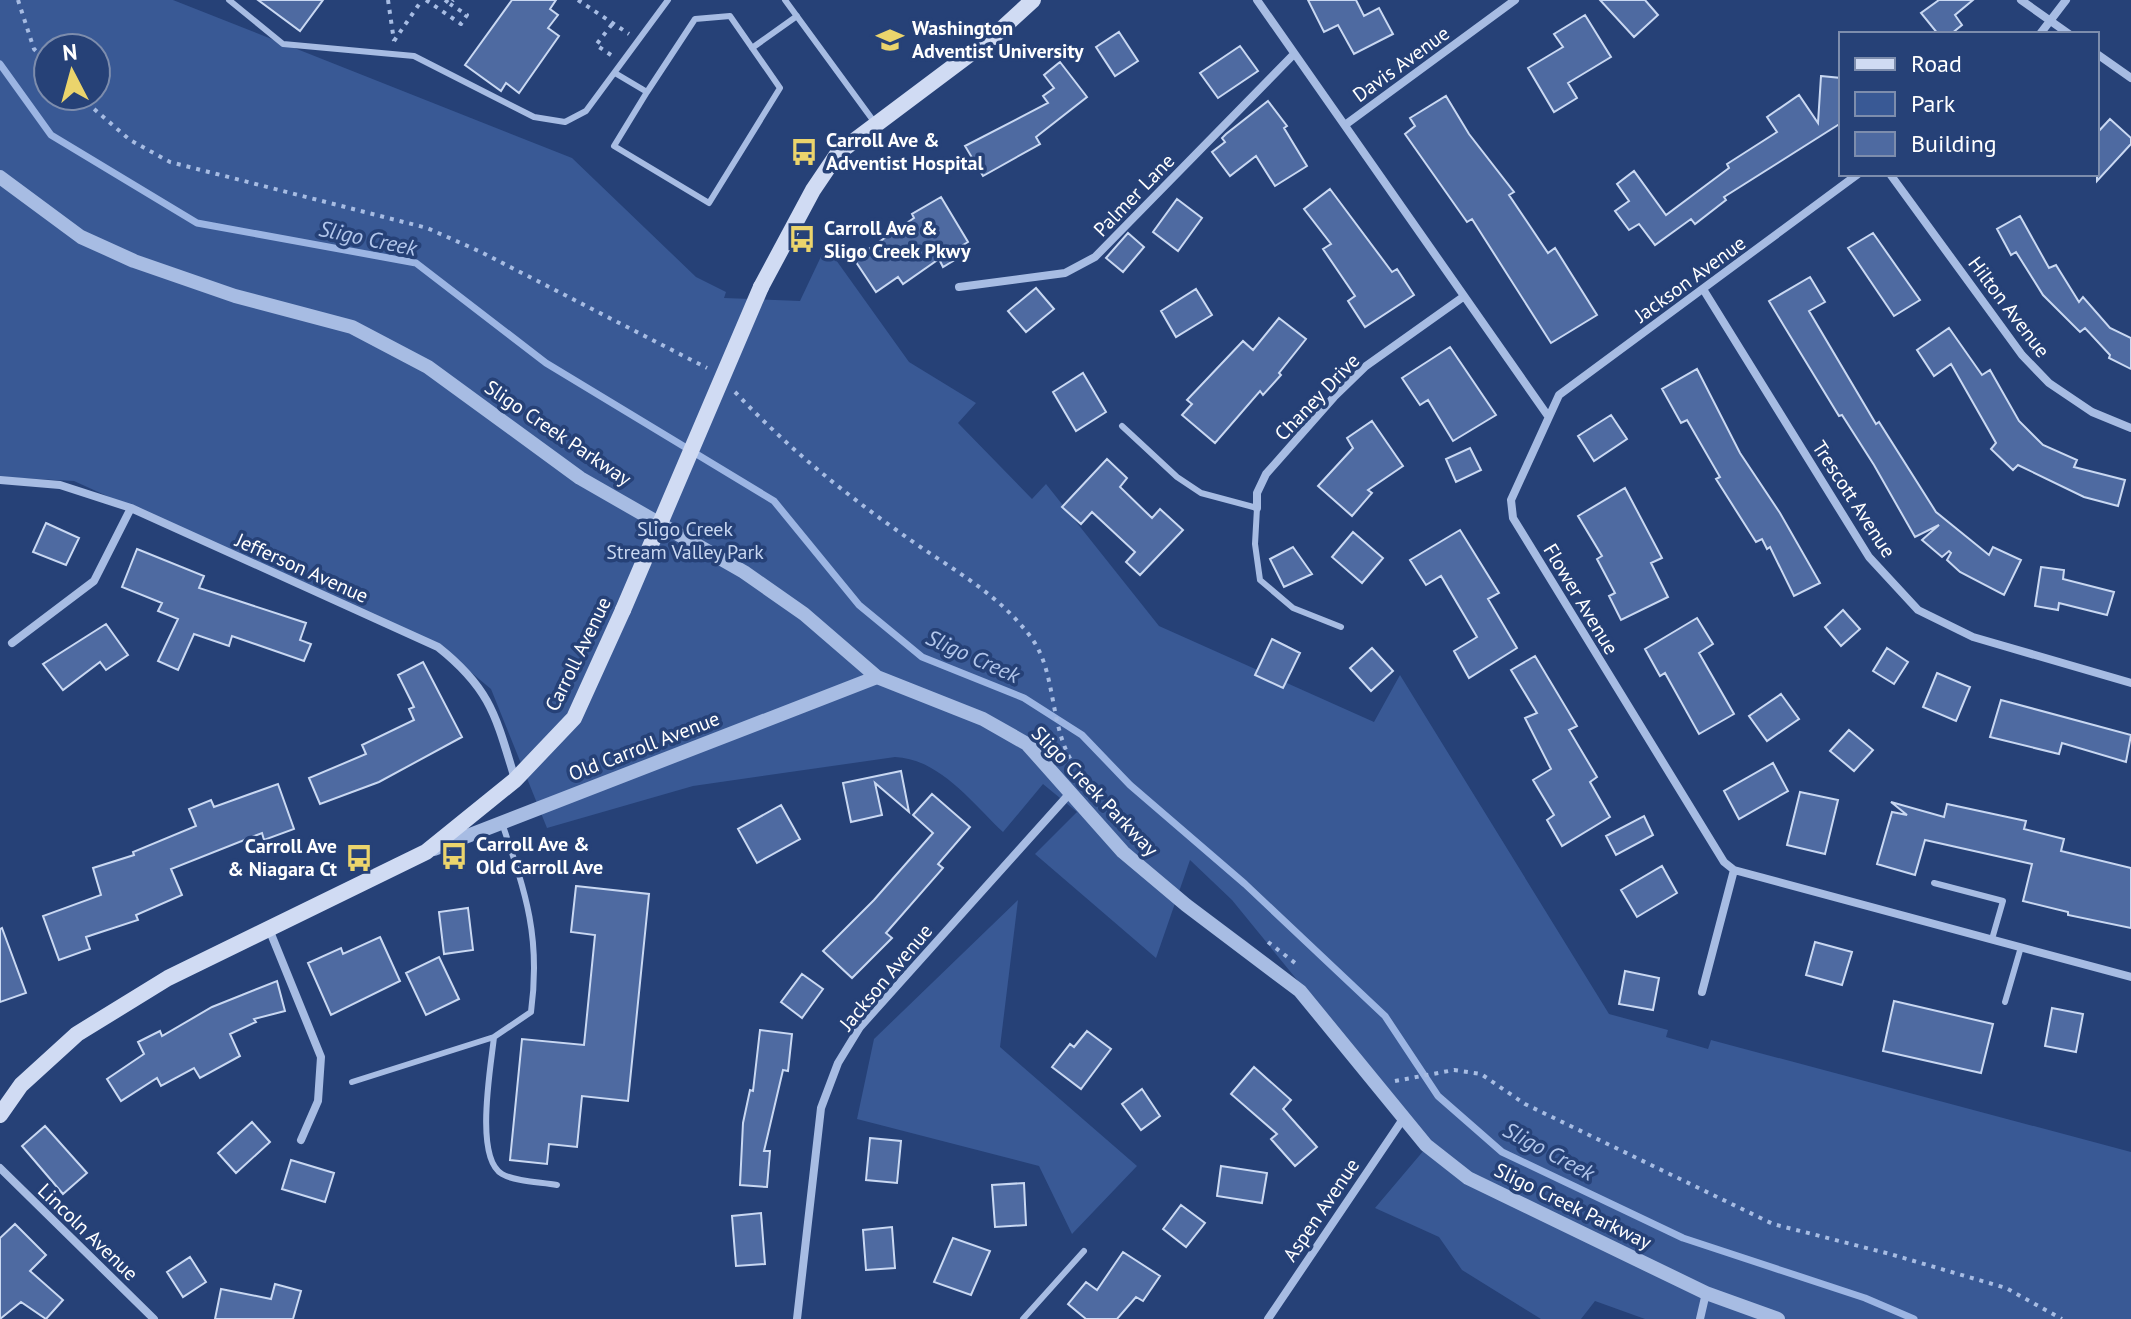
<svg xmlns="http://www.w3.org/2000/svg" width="2131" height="1319" font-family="'PT Sans',sans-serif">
	<rect width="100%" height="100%" fill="#264177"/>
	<!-- green -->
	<path fill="#395995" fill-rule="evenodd" d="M0,0H173L572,158L696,277L726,292L724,298L800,301L826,246L909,362L976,403L958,423L1032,499L1046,484L1159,626L1374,722L1400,675L1609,1014L1668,1030L1666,1037L1708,1049L1711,1040L2131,1152V1319H1645L1595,1301L1581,1319H1541L1462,1270L1439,1237L1375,1208L1430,1143L1232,900L1190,860L1156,958L1035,854L1077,812L1043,784L1003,832C972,803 940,759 895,757L693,786L547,828L491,689L443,649L74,481L0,477ZM48,48H96V96H48Z
		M1018,900L1000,1047L1137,1166L1072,1234L1039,1166L857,1119L874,1039Z"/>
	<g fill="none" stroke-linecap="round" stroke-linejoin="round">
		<!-- stream -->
		<path stroke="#9cb5e3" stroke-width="7" d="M0,64L51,135L197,223L416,263L546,363L774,501L859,605L922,657L1024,698L1082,735L1130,785L1245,884L1385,1016L1438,1096L1502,1152L1683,1238L1865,1298L1914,1319"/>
	</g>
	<!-- building -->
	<path fill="#4e6aa1" stroke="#c9d8f2" stroke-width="2" d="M258,0H323L300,31Z
		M512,0H556L550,9L558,15L548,28L559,36L519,93L506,83L501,91L465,65Z
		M1308,0H1356L1364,16L1379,8L1393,34L1354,54L1338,25L1324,32Z
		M1600,0H1645L1658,15L1634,37Z
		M1939,0H1973L1955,15L1962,25L1951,34H1938L1921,13Z
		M1585,15L1611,57L1568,83L1577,98L1554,112L1528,68L1563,47L1554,34Z
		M1119,32L1138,61L1115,76L1096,47Z
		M1240,46L1258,71L1218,98L1200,73Z
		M1060,62L1087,97L1036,137L1040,144L983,176L965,146L1048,103L1043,96L1054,88L1044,75Z
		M1821,76L1841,78V123L1724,197L1726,200L1695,224L1691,219L1655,245L1639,224L1629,230L1615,211L1629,201L1617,184L1634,171L1666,215L1729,168L1727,164L1777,132L1767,117L1799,95L1818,123Z
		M1446,96L1469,134L1514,192L1509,195L1548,253L1555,248L1597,315L1551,343L1472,219L1467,222L1405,134L1415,126L1410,118Z
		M1268,101L1287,126L1284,128L1307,166L1275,186L1256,156L1230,176L1212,152L1225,142L1222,138L1226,134Z
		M2110,119L2131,138V144L2097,181V133Z
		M1330,189L1392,272L1397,269L1414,295L1365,327L1348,301L1355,296L1323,249L1331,244L1304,209Z
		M941,197L968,242L953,251L958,258L943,267L939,259L903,284L898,277L876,292L854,259L914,218L912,214Z
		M1177,199L1202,218L1178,251L1153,232Z
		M2020,216L2049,268L2056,265L2079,302L2083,297L2110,328L2131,338V369L2109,358L2110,355L2085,328L2080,332L2043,295L2016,252L2011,255L1997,229Z
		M1128,233L1144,247L1123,272L1106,258Z
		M1873,233L1920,300L1894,316L1848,248Z
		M1810,277L1825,302L1809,311L1876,424L1879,422L1936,512L1989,555L1993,547L2021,560L2004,595L1960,572L1947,560L1951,553L1949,551L1942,557L1922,540L1939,525L1915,537L1874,465L1842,415L1839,416L1784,326L1769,301Z
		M1036,288L1054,309L1026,332L1008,311Z
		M1196,289L1212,315L1176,337L1161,311Z
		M1279,318L1306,339L1279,373L1281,375L1263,395L1260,391L1215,443L1182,415L1192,404L1187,400L1243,341L1253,350Z
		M1949,328L1982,375L1990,370L2019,421L2043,445L2077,460L2074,467L2125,480L2118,506L2084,497L2018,465L2013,470L1991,449L1996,443L1951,364L1934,376L1917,350Z
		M1450,347L1496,415L1453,441L1428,400L1420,405L1402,378Z
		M1697,369L1740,453L1780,513L1820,583L1794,596L1770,547L1767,549L1762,539L1756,542L1716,479L1720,477L1687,420L1681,423L1662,389Z
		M1083,373L1106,412L1076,431L1053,392Z
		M1611,415L1627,439L1594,461L1578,436Z
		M1372,421L1403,466L1368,490L1372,493L1352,516L1318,486L1353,448L1347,438Z
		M1470,448L1481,470L1456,482L1446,459Z
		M1107,459L1127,478L1120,487L1152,518L1160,509L1183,530L1140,575L1126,562L1135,552L1092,512L1081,524L1062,507Z
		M1625,488L1662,558L1651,563L1668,597L1621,620L1609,596L1615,593L1597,559L1602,556L1578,516Z
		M46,523L79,538L66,565L33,552Z
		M1460,530L1499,593L1488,599L1517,648L1469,678L1454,651L1477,637L1441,576L1426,585L1410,560Z
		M1353,532L1383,558L1362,583L1332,557Z
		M1293,547L1312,574L1284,587L1270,559Z
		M137,549L204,576L199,588L306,623L300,640L311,644L304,661L232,636L229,646L194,634L178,670L158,661L178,619L158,611L162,603L122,587Z
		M2041,567L2064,570L2063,579L2114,592L2107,615L2059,603L2058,610L2035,606Z
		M1843,610L1860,629L1841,646L1825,627Z
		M1697,618L1713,644L1699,653L1734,714L1699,734L1665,673L1660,676L1645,649Z
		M106,624L128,655L106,670L100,662L63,690L43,664Z
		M1272,639L1300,653L1283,688L1255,675Z
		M1372,648L1393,671L1371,691L1350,668Z
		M1887,648L1908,662L1894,684L1873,671Z
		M1535,656L1577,726L1569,730L1597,777L1590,782L1610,817L1562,846L1547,820L1554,815L1533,780L1551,769L1525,718L1537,713L1511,670Z
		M423,662L462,737L379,782L320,804L309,778L366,754L362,745L414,720L409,709L414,707L398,675Z
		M1937,673L1970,687L1956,721L1923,707Z
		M1781,694L1799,719L1767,741L1749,716Z
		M2001,700L2131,735L2126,762L2062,743L2059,754L1990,737Z
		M1849,730L1873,750L1854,771L1830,751Z
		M1773,763L1788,791L1739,819L1724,791Z
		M901,771L909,812L875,783L882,815L851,822L843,783Z
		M278,784L294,829L264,840L262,833L171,869L182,895L136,915L138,920L86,937L90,949L59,960L43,916L101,895L93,868L134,855L133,852L196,826L189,809L211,800L214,807Z
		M1800,792L1838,800L1825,854L1787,845Z
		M932,794L970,827L938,864L943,868L886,933L892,938L852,978L823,951L874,900L933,833L913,815Z
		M1891,802L1944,817L1947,804L2026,821L2024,829L2064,839L2061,851L2131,868V928L2068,915V912L2023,901L2032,864L1925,840L1915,875L1877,864L1892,812L1907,815Z
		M781,805L800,839L757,863L738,829Z
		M1644,816L1653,835L1616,855L1606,836Z
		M1662,866L1677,893L1637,917L1621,890Z
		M576,886L649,894L628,1101L582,1096L577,1147L549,1144L547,1164L510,1160L522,1039L584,1045L595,935L571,932Z
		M468,908L473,950L444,954L439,912Z
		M2,928L26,993L0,1002V929Z
		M380,937L400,981L331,1015L308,963L341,948L343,954Z
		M1815,942L1852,952L1842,985L1806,975Z
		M439,957L459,999L426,1015L406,973Z
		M1625,971L1659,978L1653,1010L1619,1004Z
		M802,974L823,989L802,1018L781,1002Z
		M277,981L285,1011L254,1019L256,1022L230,1034L240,1056L200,1078L194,1068L161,1086L157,1078L121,1101L107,1079L144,1054L138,1042L160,1031L162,1036L212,1007Z
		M1894,1001L1993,1024L1981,1073L1883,1051Z
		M2052,1008L2083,1014L2076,1052L2045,1046Z
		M760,1030L792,1034L788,1071L783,1070L764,1151H770L767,1187L740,1185L743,1123L750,1090L753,1091Z
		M1087,1031L1111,1049L1081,1089L1052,1067L1070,1044L1074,1047Z
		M1254,1067L1291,1100L1283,1109L1317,1147L1295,1166L1271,1139L1277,1134L1231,1094Z
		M1142,1089L1160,1116L1141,1130L1122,1104Z
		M252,1122L270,1142L236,1173L218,1153Z
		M45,1126L87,1173L63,1194L22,1146Z
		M870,1138L901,1141L897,1183L866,1180Z
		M291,1160L334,1173L325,1202L282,1189Z
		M1221,1166L1267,1173L1262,1203L1217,1196Z
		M1024,1183L1026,1225L995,1227L992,1185Z
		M1181,1205L1205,1223L1186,1247L1163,1229Z
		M761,1213L765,1264L736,1266L732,1216Z
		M15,1224L46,1255L30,1271L63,1300L46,1319L21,1302L0,1319V1238Z
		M892,1227L895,1268L866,1270L863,1230Z
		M953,1238L990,1251L971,1295L934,1282Z
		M1123,1252L1160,1276L1143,1301L1136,1297L1117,1319H1086L1068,1304L1086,1282L1097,1290Z
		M190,1257L206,1282L183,1297L167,1272Z
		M275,1284L301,1291L293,1319H215L221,1289L271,1299Z"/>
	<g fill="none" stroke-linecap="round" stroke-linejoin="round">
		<!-- path -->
		<path stroke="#a7bce3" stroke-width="4" stroke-dasharray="4 6" stroke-linecap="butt" d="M18,0L34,49L48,63
			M388,0L394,41
			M426,0L461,24L467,15L450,4
			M445,0L450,4L453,0
			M578,0L629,34
			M394,41L422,0
			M611,55L596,45L613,23
			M79,96L130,140L170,162L427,228L481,252L707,368
			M735,392C786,446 841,491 902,534C947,567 995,590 1030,636C1059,673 1047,732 1079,772
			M1268,942L1299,966
			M1395,1081L1454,1070L1481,1074L1525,1104L1773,1224L1890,1254L2006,1288L2062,1319"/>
		<!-- service -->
		<path stroke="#a7bce3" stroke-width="6" d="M229,0L283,44L414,56L534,117L565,122L586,111L668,0
			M785,0L875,123
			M752,48L797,16
			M615,73L647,92L614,146L709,203L780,88L730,16L695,19L647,92
			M1122,426L1177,477L1201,493L1257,508L1255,544L1260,580L1293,608L1341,627
			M1934,883L2003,901L1992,939
			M2005,1002L2021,947
			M494,1037C491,1066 474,1158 502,1174C516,1182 541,1182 557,1185
			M352,1082L494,1037L531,1012C541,937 526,894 502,823
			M1023,1319L1084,1251"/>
		<!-- minor -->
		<path stroke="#a7bce3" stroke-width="8" d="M1257,0L1548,416
			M2021,0L2069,34
			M2040,34L2066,0
			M2097,54L2131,78
			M1345,125L1515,0
			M1858,174L1559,395L1511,500L1513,518L1724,862L1734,870L2131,977
			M1890,174L2022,355L2049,383L2092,412L2131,428
			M959,287L1065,273L1095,257L1294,54
			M1703,289L1869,557L1918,610L1973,637L2131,683
			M0,480L60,485L131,508L438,647C491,689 496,717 515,779
			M1257,508V493L1266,474L1334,397L1366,366L1463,297
			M12,643L94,581L131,508
			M269,929L321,1057L318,1101L301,1140
			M1702,992L1734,870
			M0,1168L154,1319
			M797,1319L821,1108L838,1063L860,1027L1071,792
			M1268,1319L1403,1119
			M1700,1319L1706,1293"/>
		<!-- tertiary -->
		<path stroke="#a7bce3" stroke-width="14" d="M0,177L81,237L134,261L235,296L352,327L428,367L580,478L744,572L804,614L877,677L983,719L1027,744L1123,852L1186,905L1300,991L1426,1145L1468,1178L1706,1293L1778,1319
			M434,849L877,677"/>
		<!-- secondary -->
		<path stroke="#d0dbf3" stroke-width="16" d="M761,287L813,190L838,153L994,36L1033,0
			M0,1115L21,1085L77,1034L168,978L426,852L515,780L574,718L623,610"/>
		<!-- secondary-bridge -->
		<path stroke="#d0dbf3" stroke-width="16" d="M623,610L761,287"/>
	</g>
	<!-- icons -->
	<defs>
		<g id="university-bare" transform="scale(2.16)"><path d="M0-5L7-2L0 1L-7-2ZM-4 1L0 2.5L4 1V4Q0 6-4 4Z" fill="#ebd46c" stroke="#264177" stroke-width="2.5" paint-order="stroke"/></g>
		<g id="bus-bare" transform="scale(2.16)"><path d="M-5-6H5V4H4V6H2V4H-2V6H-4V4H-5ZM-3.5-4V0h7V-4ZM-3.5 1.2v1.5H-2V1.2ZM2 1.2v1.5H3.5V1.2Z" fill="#ebd46c" stroke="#264177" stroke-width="2.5" paint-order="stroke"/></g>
	</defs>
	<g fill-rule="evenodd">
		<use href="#university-bare" x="890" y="40"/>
		<use href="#bus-bare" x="804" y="152"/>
		<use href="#bus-bare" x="802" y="239"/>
		<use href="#bus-bare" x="454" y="856"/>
		<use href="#bus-bare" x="359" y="858"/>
	</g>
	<g text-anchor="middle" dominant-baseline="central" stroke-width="7" stroke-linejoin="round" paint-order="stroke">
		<!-- poi labels -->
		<g font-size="20" font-weight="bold" fill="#fff" stroke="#264177" text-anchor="start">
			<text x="912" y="28">Washington<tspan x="912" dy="23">Adventist University</tspan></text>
			<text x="826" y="140">Carroll Ave &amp;<tspan x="826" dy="23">Adventist Hospital</tspan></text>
			<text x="824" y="228">Carroll Ave &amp;<tspan x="824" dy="23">Sligo Creek Pkwy</tspan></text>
			<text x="476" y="844">Carroll Ave &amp;<tspan x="476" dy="23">Old Carroll Ave</tspan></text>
			<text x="337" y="846" text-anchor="end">Carroll Ave<tspan x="337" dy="23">&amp; Niagara Ct</tspan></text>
		</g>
		<!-- street labels -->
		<g font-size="20" fill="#fff" stroke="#264177">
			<text transform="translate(1401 64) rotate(-36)">Davis Avenue</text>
			<text transform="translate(1134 195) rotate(-46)">Palmer Lane</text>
			<text transform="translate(1690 279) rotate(-36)">Jackson Avenue</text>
			<text transform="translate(2009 307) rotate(53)">Hilton Avenue</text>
			<text transform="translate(1317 397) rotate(-46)">Chaney Drive</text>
			<text transform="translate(558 433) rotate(34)">Sligo Creek Parkway</text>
			<text transform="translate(1854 499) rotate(57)">Trescott Avenue</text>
			<text transform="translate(302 568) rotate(24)">Jefferson Avenue</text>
			<text transform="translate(1581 599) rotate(59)">Flower Avenue</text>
			<text transform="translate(578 654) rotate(-64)">Carroll Avenue</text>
			<text transform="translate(644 746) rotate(-21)">Old Carroll Avenue</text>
			<text transform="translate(1095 791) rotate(46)">Sligo Creek Parkway</text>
			<text transform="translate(886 977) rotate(-50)">Jackson Avenue</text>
			<text transform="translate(1573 1206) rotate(26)">Sligo Creek Parkway</text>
			<text transform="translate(1321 1210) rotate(-56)">Aspen Avenue</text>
			<text transform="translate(88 1232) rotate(44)">Lincoln Avenue</text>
		</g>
		<!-- park labels -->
		<g font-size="20" fill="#c9d8f2" stroke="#264177">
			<text x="685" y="529">Sligo Creek<tspan x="685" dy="23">Stream Valley Park</tspan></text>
		</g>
		<!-- water labels -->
		<g font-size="22" font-style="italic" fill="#b2c6eb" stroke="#264177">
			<text transform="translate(368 238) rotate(12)">Sligo Creek</text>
			<text transform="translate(973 656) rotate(24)">Sligo Creek</text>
			<text transform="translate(1549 1151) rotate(28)">Sligo Creek</text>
		</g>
	</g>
	<!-- legend -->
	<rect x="1839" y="32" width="260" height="144" fill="#264177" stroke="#7d8dad" stroke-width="2"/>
	<rect x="1855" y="58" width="40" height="12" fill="#d0dbf3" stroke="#7d8dad" stroke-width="2"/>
	<text x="1911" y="72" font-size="24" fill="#ffffff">Road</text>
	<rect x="1855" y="92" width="40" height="24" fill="#395995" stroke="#7d8dad" stroke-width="2"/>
	<text x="1911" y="112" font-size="24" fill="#ffffff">Park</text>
	<rect x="1855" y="132" width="40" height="24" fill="#4e6aa1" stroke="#7d8dad" stroke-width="2"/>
	<text x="1911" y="152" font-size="24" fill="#ffffff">Building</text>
	<!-- north arrow -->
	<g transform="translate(72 72) rotate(354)"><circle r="38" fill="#264177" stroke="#7d8dad" stroke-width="2"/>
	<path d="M0-6L14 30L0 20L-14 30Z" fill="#ebd46c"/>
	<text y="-12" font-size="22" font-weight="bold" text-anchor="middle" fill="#ffffff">N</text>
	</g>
</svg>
